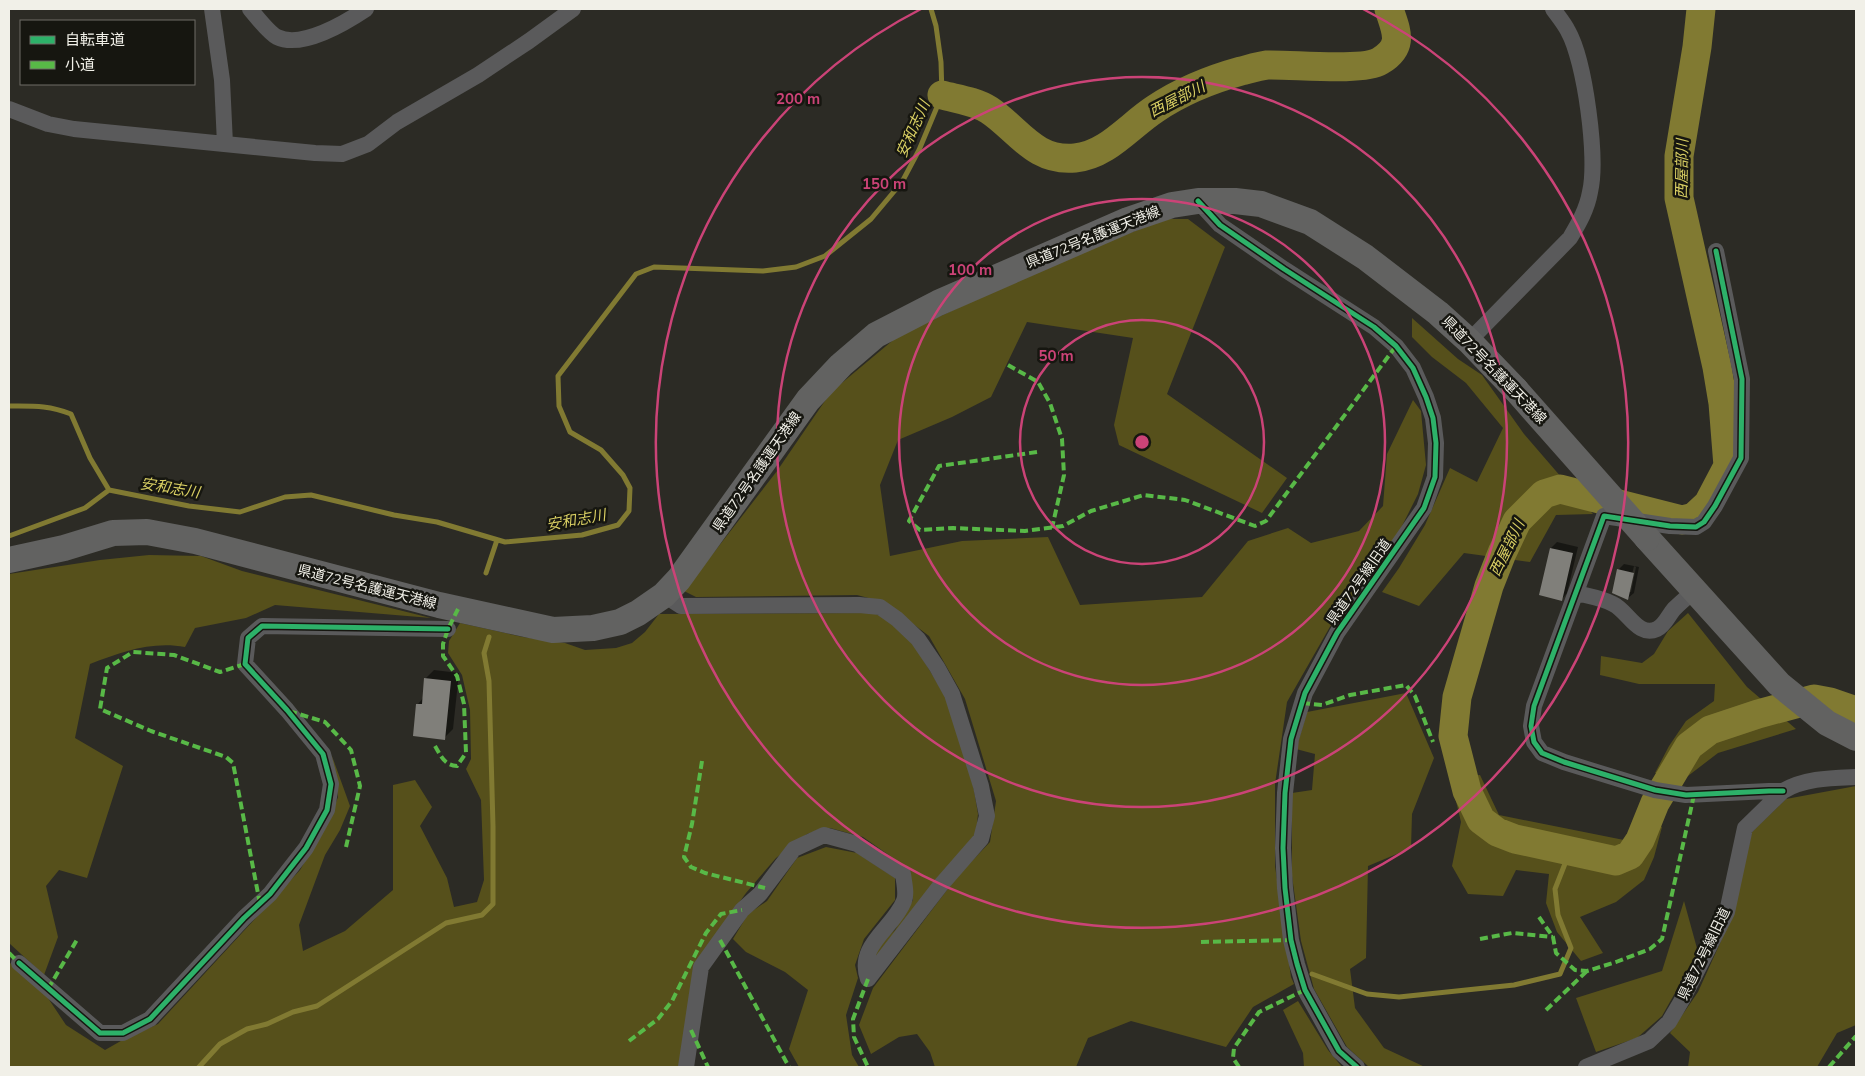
<svg xmlns="http://www.w3.org/2000/svg" width="1865" height="1076" font-family="'Nunito Sans','Noto Sans JP',sans-serif">
	<rect width="100%" height="100%" fill="#2c2b25"/>
	<!-- forest -->
	<path fill="#56501b" d="M1166,219H1188L1225,247L1167,394L1287,478L1262,513L1119,445L1114,425L1133,338L1027,322L991,397L952,417L898,440L880,485L890,556L962,541L1048,537L1080,605L1202,597L1248,541L1288,528L1311,543L1359,531L1383,506L1387,454L1413,400L1421,411L1426,465L1418,494L1397,536L1331,625L1287,702L1275,784V866L1291,977L1294,984L1253,1007L1226,1047L1131,1021L1088,1038L1076,1067H935L930,1052L917,1034L899,1037L871,1054L859,1025L873,988L956,878L990,842L996,801L965,699L929,636L884,602L857,595L696,597L684,591L777,471L831,392L898,336L1058,261Z
		M1412,318L1458,359L1482,375L1524,434L1593,514L1556,515L1530,562L1464,553L1419,606L1382,592L1399,568L1425,525L1450,468L1477,482L1503,428L1466,383L1432,357L1412,337Z
		M149,555L201,556L242,571L431,618L275,605L246,618L195,628L185,647C151,641 122,652 90,664L75,738L123,766L87,878L59,870L46,886L58,937L44,975L9,943V574L100,560Z
		M873,613L884,617L911,640L946,697L973,784L978,814L976,833L870,967L872,951L895,930L913,900L910,870L863,837L830,828L807,834L776,858L746,893L712,940L680,1067H9V962L46,995L66,1025L105,1050L126,1038L158,1024L300,870L330,818L338,797L332,756L350,806L340,830L325,855L299,925L303,951L345,931L393,890V785L415,780L432,807L420,826L447,878L454,907L477,902L484,880L481,800L466,769L471,759L470,710L462,675L448,653L449,641L460,623L523,637L565,643L585,650L616,648L632,643L645,632L659,614Z
		M1688,613L1747,687L1796,729L1718,753L1688,776L1655,773L1669,746L1686,721L1714,701L1715,684H1639L1600,675L1601,656L1642,663L1654,654L1668,631Z
		M1406,693L1434,758L1412,814L1411,848L1368,866L1366,958L1350,969L1355,1008L1384,1048L1425,1067H1369L1347,1047L1314,989L1301,941L1292,876V793L1312,790L1315,754L1296,749L1307,712Z
		M1480,775L1499,815L1629,841L1644,815L1662,827L1654,857L1644,880L1616,902L1580,917L1603,953L1581,961L1557,932L1546,903L1549,874L1516,870L1503,896L1468,894L1452,866L1461,822L1450,776Z
		M1856,786V1025L1837,1033L1817,1067H1688L1690,1052L1670,1033L1698,992L1730,921L1752,832L1786,799Z
		M826,847L857,853L895,878V900L864,939L855,965L858,978L846,1015L852,1055L859,1067H799L789,1049L808,990L785,972L746,952L733,939L748,914L767,901L797,858Z
		M1684,901L1698,952L1662,1016L1637,1038L1596,1052L1576,998L1662,971Z
		M1298,1001L1328,1050L1342,1067H1304L1303,1053L1283,1010Z"/>
	<!-- shadow -->
	<path fill="#0007" fill-rule="evenodd" d="M1557,542L1578,547L1567,593L1562,599L1551,548Z
		M1624,564L1639,567L1634,593L1628,598L1618,570ZM1634,566L1636,567L1631,592H1628Z
		M434,670L459,673L453,729L444,738L418,704L423,698L425,679Z"/>
	<g fill="none" stroke-linecap="round" stroke-linejoin="round">
		<!-- stream -->
		<path stroke="#817a32" stroke-width="5" d="M9,406C33,406 49,405 71,414L90,458L109,490L189,506L240,512L285,497L311,495L394,515L437,522L505,542L582,535L618,525L629,511L630,488L623,475L601,450L570,432L559,406L558,376L636,274L654,267L763,271L796,267L825,256L871,219L902,182L919,150L942,95L941,62L936,26L931,9
			M9,536L85,508L109,490
			M486,573L497,540
			M1312,974L1367,994L1399,997L1514,985L1560,974L1571,948L1558,915L1555,889L1570,851
			M199,1067L220,1044L247,1029L267,1024L293,1012L317,1006L446,923L482,915L493,904V826L489,681L484,653L489,637"/>
		<!-- river -->
		<path stroke="#817a32" stroke-width="29" d="M1701,9L1697,47L1679,156V198L1717,367L1723,403L1728,466L1708,504L1694,517L1682,520L1560,489L1544,494L1517,521L1502,553L1489,586L1457,697L1453,736L1467,791L1481,820L1497,832L1515,839L1616,861L1630,855L1640,840L1655,803L1689,746L1710,730L1758,714L1814,699L1830,702L1856,711
			M942,95C957,99 975,101 989,110C1018,129 1034,162 1075,158C1107,155 1129,126 1155,109C1180,92 1212,79 1241,71C1249,69 1259,66 1267,65C1292,64 1362,72 1380,61C1405,46 1396,31 1389,9"/>
	</g>
	<!-- building -->
	<path fill="#807f7a" d="M1550,548L1573,553L1562,601L1539,595Z
		M1617,569L1634,573L1628,600L1612,593Z
		M424,678L451,681L445,740L413,736L416,704H422Z"/>
	<g fill="none" stroke-linecap="round" stroke-linejoin="round">
		<!-- minor -->
		<path stroke="#5a5a5b" stroke-width="16" d="M212,9L222,80L225,144
			M250,9C256,16 269,33 277,37C302,49 345,23 366,9
			M9,109L48,124L74,129L315,153L342,154L368,144L397,122L478,75L529,41L573,9
			M1198,201L1220,225L1284,269L1374,327L1396,346L1413,368L1426,397L1433,418L1436,443L1435,477L1424,508L1337,633L1305,693L1291,739L1285,793L1283,848L1285,888L1291,940L1297,964L1305,990L1339,1051L1357,1067
			M1716,251L1742,379L1741,458L1715,506L1704,522L1696,527L1670,526L1604,516L1534,706L1531,726L1534,742L1542,753L1564,762L1655,790L1686,795L1769,791H1783
			M1469,341L1570,238C1579,223 1587,209 1590,192C1598,159 1585,61 1568,31C1564,23 1558,16 1553,9
			M1576,593C1588,596 1602,598 1613,604C1628,611 1638,638 1657,629C1665,625 1668,616 1674,609C1680,603 1687,597 1694,591
			M664,595L681,606L859,605L880,607L897,619L918,639L937,667L952,694L981,786L987,816L981,839L940,886L868,979
			M19,963L100,1033H123L150,1019L244,918L270,894L306,848L327,810L331,784L323,754L287,710L245,664L248,638L262,626L448,629
			M686,1067L701,967L742,910L760,894L794,849L824,835L857,844L903,874C904,882 907,894 904,901C893,929 856,945 868,979
			M1586,1067L1649,1041L1669,1022L1682,1000L1727,912L1745,828L1783,791C1805,778 1832,778 1856,777"/>
		<!-- primary -->
		<path stroke="#626261" stroke-width="26" d="M1647,538L1779,684L1827,723L1856,738
			M9,560L64,548L113,533L147,532L195,541L439,605L553,630L593,628L620,622L638,613L664,595L679,579L808,400L841,365L876,335L938,303L1128,220L1172,205L1198,201H1235L1261,204L1310,222L1365,257L1438,313L1469,341L1516,390"/>
		<!-- primary-bridge -->
		<path stroke="#626261" stroke-width="26" d="M1516,390L1647,538"/>
		<!-- quiet -->
		<path stroke="#58b947" stroke-width="4" stroke-dasharray="8 4" stroke-linecap="butt" d="M1008,365L1038,382L1050,403L1062,439L1064,475L1052,528
			M1037,452L939,466L909,521L920,530L953,528L1025,531L1063,526L1091,511L1144,495L1185,500L1255,526L1266,521L1396,346
			M245,664L220,672L174,655L133,652L107,668L100,709L151,731L226,757L233,763L260,904
			M1302,703L1322,705L1350,695L1406,685L1415,696L1433,742
			M289,711L325,722L351,750L360,786L346,847
			M435,746C441,756 444,765 457,766L466,753L464,704L457,676L443,656V644L448,629L458,609
			M702,761L692,824L684,857L691,867L705,873L765,888
			M1539,917L1553,937L1556,953L1575,970L1587,971L1616,962L1650,949L1662,939L1694,795
			M1480,939L1512,933L1553,937
			M720,940L789,1067
			M1201,942L1291,940
			M9,953L19,963
			M868,979L853,1019L854,1037L868,1067
			M48,989L78,938
			M1546,1010L1587,971
			M691,1030L708,1067
			M629,1041L658,1019L672,1001L706,933L721,914L742,910
			M1239,1067L1233,1058L1234,1048L1259,1012L1305,990
			M1829,1067L1856,1036"/>
		<!-- cycleway casing -->
		<g stroke="#161610" stroke-width="8">
			<path id="cycleway" d="M1198,201L1220,225L1284,269L1374,327L1396,346L1413,368L1426,397L1433,418L1436,443L1435,477L1424,508L1337,633L1305,693L1291,739L1285,793L1283,848L1285,888L1291,940L1297,964L1305,990L1339,1051L1357,1067
				M1716,251L1742,379L1741,458L1715,506L1704,522L1696,527L1670,526L1604,516L1534,706L1531,726L1534,742L1542,753L1564,762L1655,790L1686,795L1769,791H1783
				M19,963L100,1033H123L150,1019L244,918L270,894L306,848L327,810L331,784L323,754L287,710L245,664L248,638L262,626L448,629"/>
		</g>
		<!-- cycleway -->
		<use href="#cycleway" stroke="#2db169" stroke-width="5"/>
	</g>
	<!-- distance rings -->
	<g fill="none" stroke="#cb4377" stroke-width="2.5">
		<circle cx="1142" cy="442" r="122"/>
		<circle cx="1142" cy="442" r="243"/>
		<circle cx="1142" cy="442" r="365"/>
		<path d="M1363 9A486 486 0 1 1 921 9"/>
	</g>
	<g text-anchor="middle" dominant-baseline="central" stroke-width="5" stroke-linejoin="round" paint-order="stroke">
		<!-- street labels -->
		<g font-size="14" fill="#f1f0e8" stroke="#161610">
			<text transform="translate(1093 237) rotate(-22)">県道72号名護運天港線</text>
			<text transform="translate(1494 370) rotate(46)">県道72号名護運天港線</text>
			<text transform="translate(757 472) rotate(-55)">県道72号名護運天港線</text>
			<text transform="translate(1359 582) rotate(-55)">県道72号線旧道</text>
			<text transform="translate(367 587) rotate(14)">県道72号名護運天港線</text>
			<text transform="translate(1704 954) rotate(-64)">県道72号線旧道</text>
		</g>
		<!-- water labels -->
		<g font-size="15" font-style="italic" fill="#d9cf63" stroke="#161610">
			<text transform="translate(1177 99) rotate(-27)">西屋部川</text>
			<text transform="translate(913 129) rotate(-66)">安和志川</text>
			<text transform="translate(1682 169) rotate(-89)">西屋部川</text>
			<text transform="translate(170 488) rotate(9)">安和志川</text>
			<text transform="translate(576 520) rotate(-10)">安和志川</text>
			<text transform="translate(1507 548) rotate(-64)">西屋部川</text>
		</g>
	</g>
	<circle cx="1142" cy="442" r="8" fill="#cb4377" stroke="#161610" stroke-width="2.5"/>
	<g font-size="15" text-anchor="middle" font-weight="bold" fill="#cb4377" stroke="#161610" stroke-width="5" stroke-linejoin="round" paint-order="stroke">
		<text x="798" y="104">200 m</text>
		<text x="884" y="189">150 m</text>
		<text x="970" y="275">100 m</text>
		<text x="1056" y="361">50 m</text>
	</g>
	<!-- border -->
	<rect width="1865" height="1076" fill="none" stroke="#f1f0e8" stroke-width="20"/>
	<!-- legend -->
	<rect x="20" y="20" width="175" height="65" fill="#161610" stroke="#6e6d66"/>
	<rect x="30" y="36" width="25" height="8" fill="#2db169" stroke="#6e6d66"/>
	<text x="65" y="45" font-size="15" fill="#f1f0e8">自転車道</text>
	<rect x="30" y="61" width="25" height="8" fill="#58b947" stroke="#6e6d66"/>
	<text x="65" y="70" font-size="15" fill="#f1f0e8">小道</text>
</svg>
